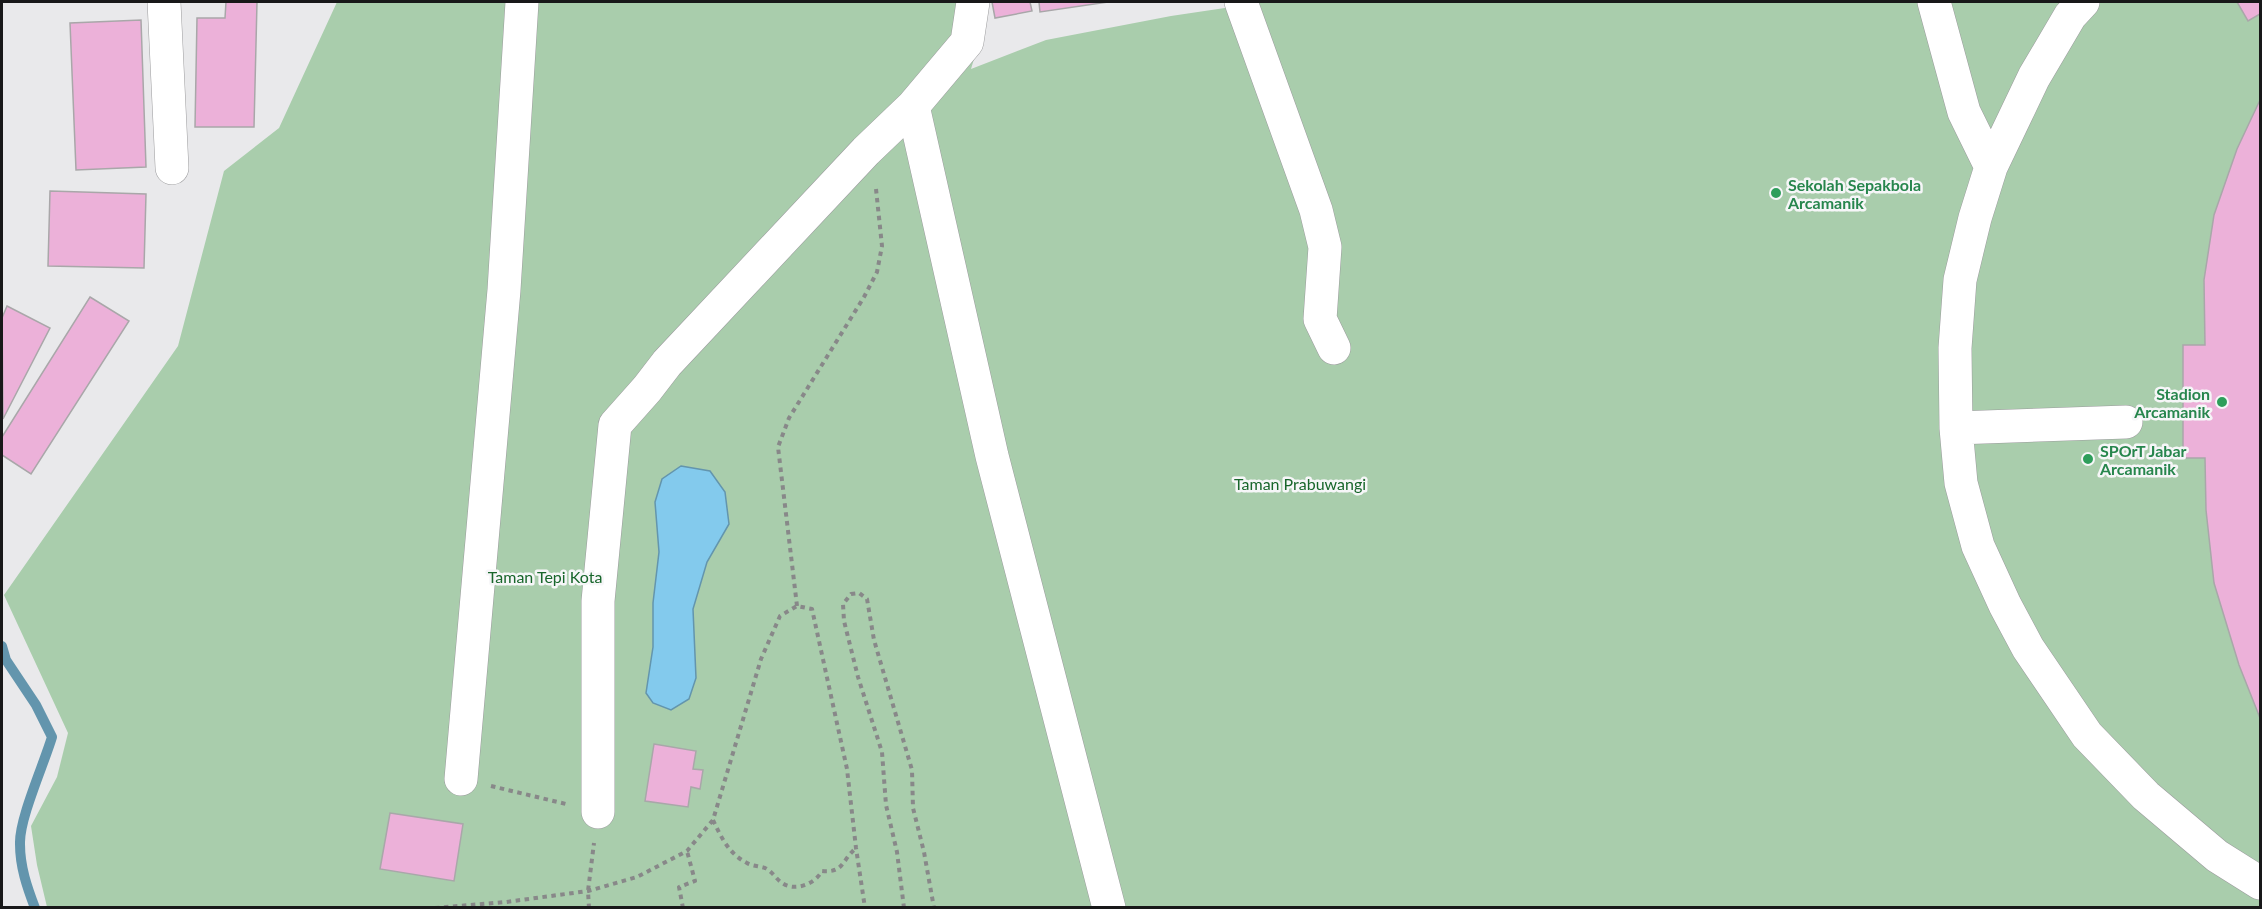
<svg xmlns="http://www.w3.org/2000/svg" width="2262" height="909" font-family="Lato,sans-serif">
	<rect width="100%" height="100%" fill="#e9e9eb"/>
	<!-- green -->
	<path fill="#a9cdac" d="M337,2H980L983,29L971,69L1046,40L1171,16L1265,2H2260V907H47L37,865L31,826L57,777L68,733L4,595L178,346L224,171L279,128Z"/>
	<!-- water -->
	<path fill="#83caed" stroke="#6395ad" stroke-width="1.5" d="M681,466L710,471L725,492L729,524L707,562L693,609L696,678L689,699L671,710L653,703L646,693L653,647V603L659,552L655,502L662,479Z"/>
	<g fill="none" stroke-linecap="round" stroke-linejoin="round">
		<!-- stream -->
		<path stroke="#6395ad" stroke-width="10" d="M2,646L6,660L36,705L52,737C44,764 19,819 20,844C20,867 27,887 35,908"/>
	</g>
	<!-- building -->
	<path fill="#ecb1d9" stroke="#a9a7a9" stroke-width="1.5" d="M226,2H257L254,127H195L197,18H225Z
		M992,2H1030L1032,11L995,18Z
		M1039,2H1108L1040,12Z
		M2237,2H2260V14L2248,21Z
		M141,20L146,167L76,170L70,23Z
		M2260,100V718L2239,665L2214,583L2206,510L2205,458H2183V345H2205L2204,280L2214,215L2237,149Z
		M50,191L146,194L144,268L48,266Z
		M90,297L129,321L31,474L2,455V437Z
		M7,306L50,328L3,419L2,318Z
		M654,744L696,751L693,769L703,770L700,789L691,787L688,807L645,801Z
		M390,813L463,824L454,881L380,869Z"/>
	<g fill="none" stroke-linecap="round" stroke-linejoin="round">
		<!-- minor casing -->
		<g stroke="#9b9b9d" stroke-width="34">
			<path id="minor" d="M164,2L172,168
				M973,2L967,42L913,106L992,456L1109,908
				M1241,2L1316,210L1325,247L1320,319L1334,348
				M1934,2L1964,112L1991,167
				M2083,2L2070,16L2034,77L1991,167L1975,218L1960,280L1955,348L1956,428L1961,483L1978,546L2005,605L2028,648L2087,735L2146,796L2217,856L2260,883
				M1956,428L2126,422
				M461,779L504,290L522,2
				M598,812V601L615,425L647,389L667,363L866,151L913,106"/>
		</g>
		<!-- path -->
		<path stroke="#888889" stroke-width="4" stroke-dasharray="4.5 4.5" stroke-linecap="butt" d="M797,606L778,447L789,418L864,297L877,272L882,246L876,189
			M491,786L566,804
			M713,820C721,837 729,854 747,863C752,866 759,866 765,868C772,871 776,879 782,883C795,892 815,884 822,871C844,873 841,861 856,848
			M435,908L506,902L588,891L637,877L687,851L713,820L761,659L780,616L797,606L812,609L847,769L856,848L865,908
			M589,908L588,891L594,843
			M683,908L679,887L695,881L687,851
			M904,908L897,852L886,805L882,752L858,677L844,621L843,604L851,594L859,593L867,599L874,640L912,770L913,808L924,852L934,908"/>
		<!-- minor -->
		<use href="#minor" stroke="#fff" stroke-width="33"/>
	</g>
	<!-- markers -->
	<g fill="#2e9e5b" stroke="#f6f6f8" stroke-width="2">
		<circle cx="1776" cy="193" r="6"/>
		<circle cx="2222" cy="402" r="6"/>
		<circle cx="2088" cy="459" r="6"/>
	</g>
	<g text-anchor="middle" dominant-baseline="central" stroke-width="5" stroke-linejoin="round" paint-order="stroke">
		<!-- leisure labels -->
		<g font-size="16" font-weight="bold" fill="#27864d" stroke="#f6f6f8" text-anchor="start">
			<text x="1788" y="184">Sekolah Sepakbola<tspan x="1788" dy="18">Arcamanik</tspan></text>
			<text x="2210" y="393" text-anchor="end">Stadion<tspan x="2210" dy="18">Arcamanik</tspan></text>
			<text x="2100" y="450">SPOrT Jabar<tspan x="2100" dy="18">Arcamanik</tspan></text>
		</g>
		<!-- park labels -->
		<g font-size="16" fill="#18662b" stroke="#f6f6f8">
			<text x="1300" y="483">Taman Prabuwangi</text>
			<text x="545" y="576">Taman Tepi Kota</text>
		</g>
	</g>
	<!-- border -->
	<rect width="2262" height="909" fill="none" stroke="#181819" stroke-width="6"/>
</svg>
